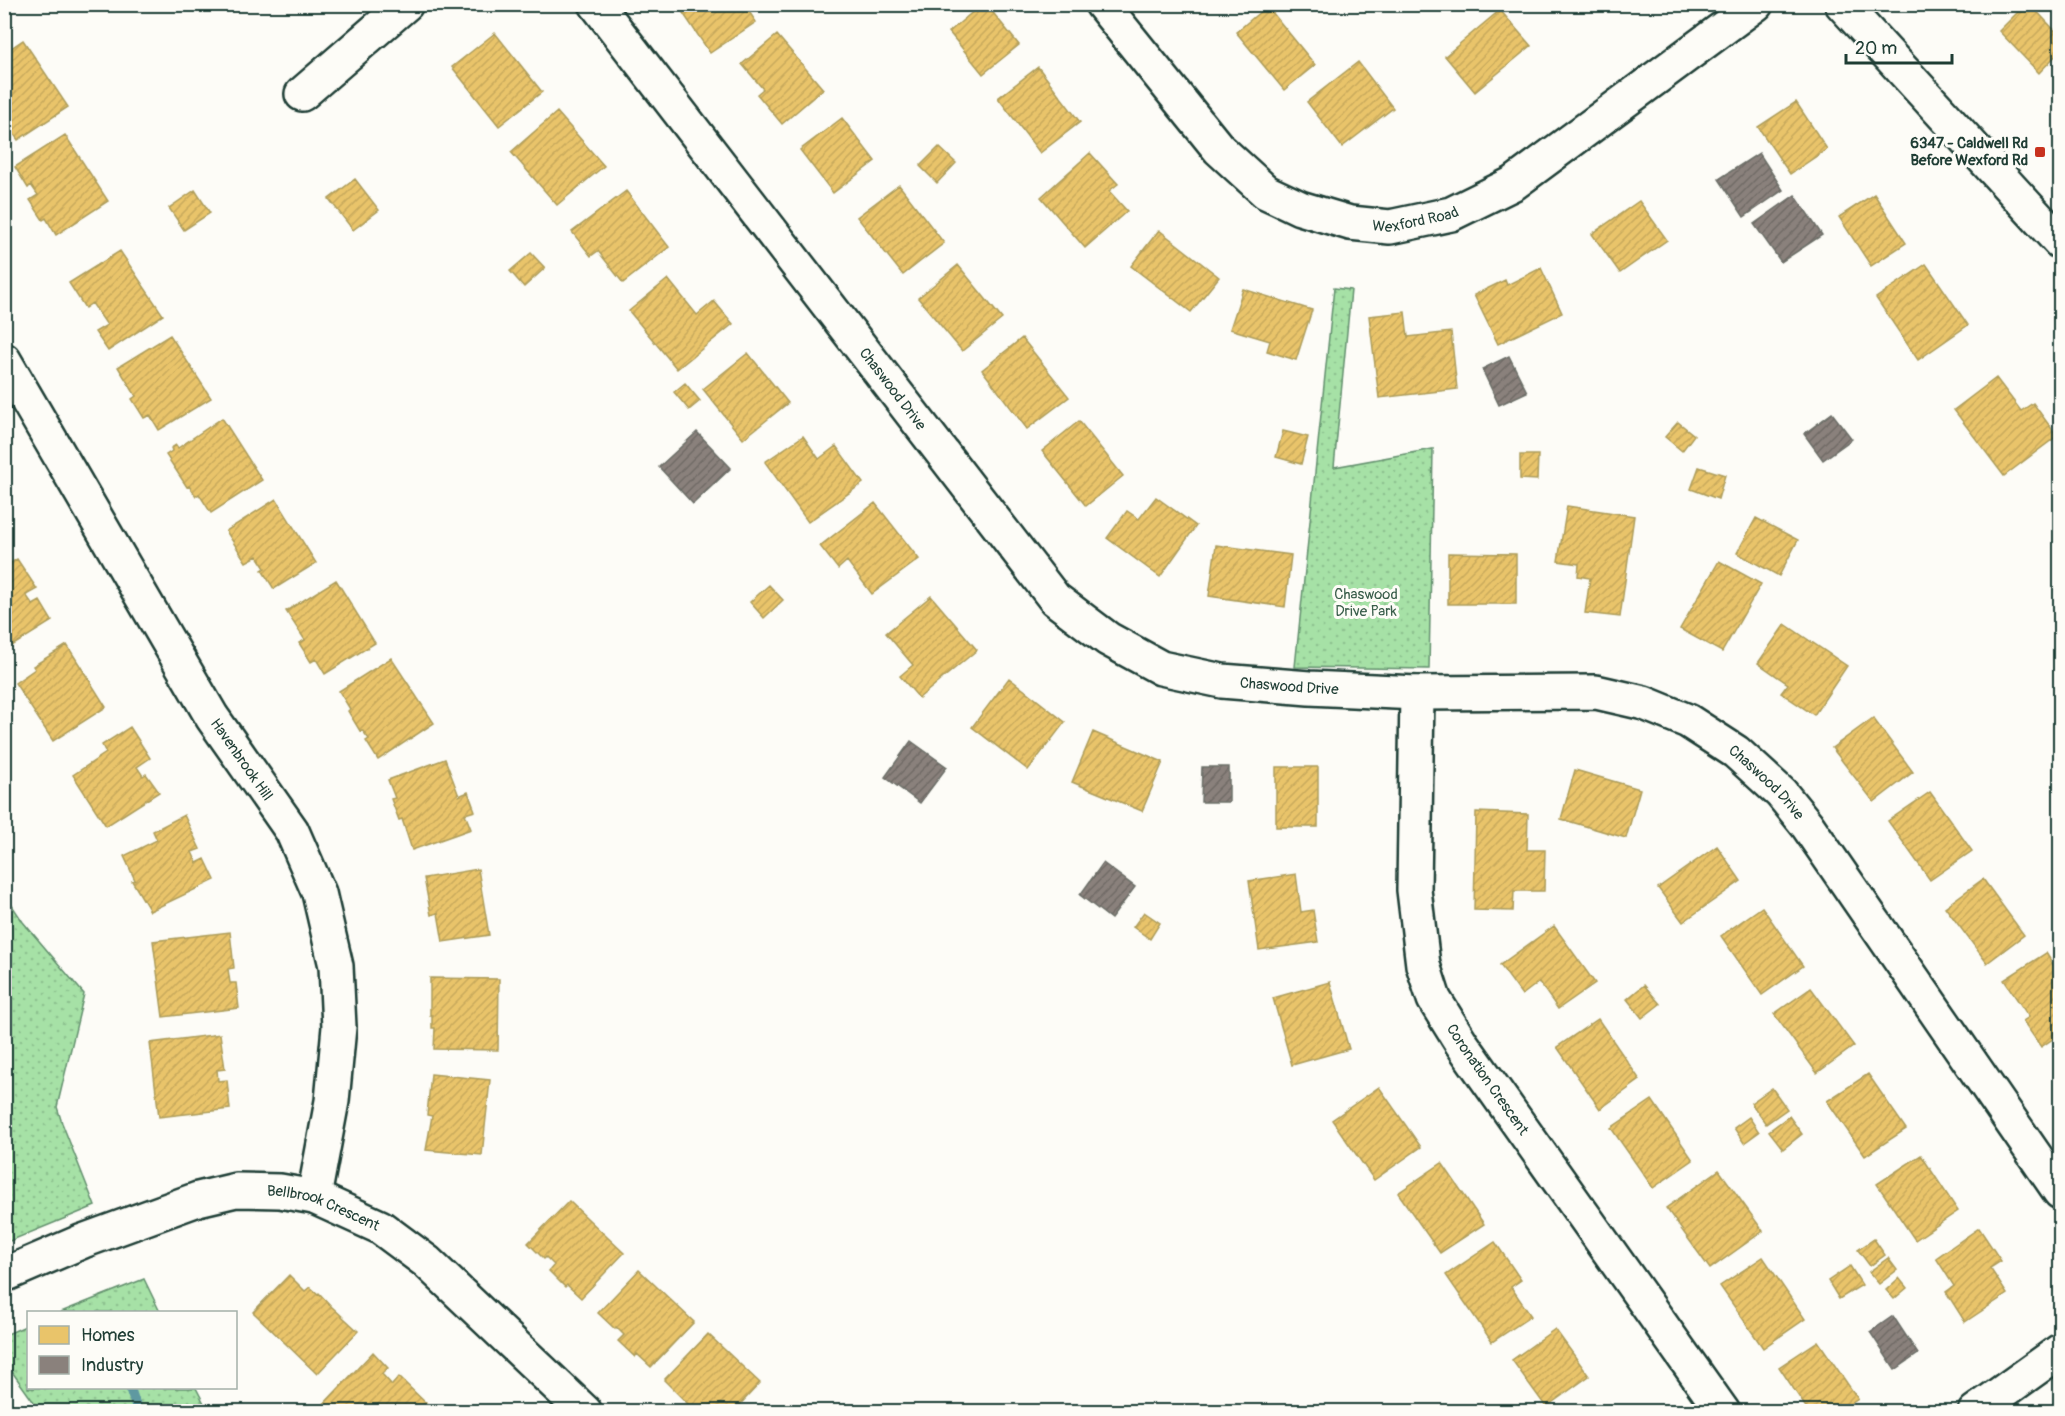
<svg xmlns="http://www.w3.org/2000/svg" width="2065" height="1416" font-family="Pangolin,sans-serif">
	<defs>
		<pattern id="park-dots" width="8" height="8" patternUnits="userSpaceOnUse" patternTransform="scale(1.5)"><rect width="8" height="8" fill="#a6e1a6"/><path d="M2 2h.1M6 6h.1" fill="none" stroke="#8ec290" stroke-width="1.8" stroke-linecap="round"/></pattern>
		<pattern id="homes-hatch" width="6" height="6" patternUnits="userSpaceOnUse" patternTransform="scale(1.5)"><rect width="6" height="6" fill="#e9c46a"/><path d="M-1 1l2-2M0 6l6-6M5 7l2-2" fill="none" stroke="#c7a95c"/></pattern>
		<pattern id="industry-hatch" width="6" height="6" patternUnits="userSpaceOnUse" patternTransform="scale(1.5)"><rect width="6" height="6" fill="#8a817c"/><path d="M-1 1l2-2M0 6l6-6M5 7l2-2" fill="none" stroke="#706b66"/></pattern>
	</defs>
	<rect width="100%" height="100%" fill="#fdfcf7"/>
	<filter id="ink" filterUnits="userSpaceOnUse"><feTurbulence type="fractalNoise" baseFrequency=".0167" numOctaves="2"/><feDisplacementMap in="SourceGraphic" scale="12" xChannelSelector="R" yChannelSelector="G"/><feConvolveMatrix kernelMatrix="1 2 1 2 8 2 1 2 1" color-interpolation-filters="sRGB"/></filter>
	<g filter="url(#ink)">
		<!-- park -->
		<path fill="url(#park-dots)" stroke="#628f6d" stroke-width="1.5" d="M1334,288L1351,290L1334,467L1433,449L1429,669L1295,667Z
			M5,895L23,922L84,994L57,1107L62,1123L95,1206L5,1243Z
			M144,1279L160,1312H61Z
			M28,1325V1388H196L208,1411H40L5,1362V1335Z"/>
		<!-- homes -->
		<path fill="url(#homes-hatch)" stroke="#ac9c5a" stroke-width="1.5" d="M677,4H744L756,22L710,53Z
			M982,4H986L1019,45L983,74L949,32Z
			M2026,4H2030L2060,36V51L2039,73L1999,31Z
			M1267,6L1315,65L1284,90L1236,32Z
			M1500,10L1531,46L1475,92L1445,56Z
			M495,33L542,92L499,126L452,67Z
			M777,35L823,89L782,124L757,94L763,89L742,64Z
			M23,40L68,107L18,140L4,120L6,116L4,113V53Z
			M1358,62L1393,108L1342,147L1307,102Z
			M1038,67L1080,122L1040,153L998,98Z
			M1796,102L1827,149L1790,174L1758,127Z
			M557,112L604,166L557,205L511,152Z
			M842,118L875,161L833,193L800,150Z
			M65,135L108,201L56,235L46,218L43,220L30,200L38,195L31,185L28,188L15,167Z
			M939,147L956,163L937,183L920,166Z
			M1090,153L1118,184L1109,191L1127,211L1085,248L1041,197Z
			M355,179L379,210L353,230L329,199Z
			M899,185L944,243L903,275L857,217Z
			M195,190L210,213L184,230L169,208Z
			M626,191L669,247L623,283L598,251L591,256L572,232Z
			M1874,194L1906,243L1871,266L1839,217Z
			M1639,201L1667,240L1620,273L1592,234Z
			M1159,230L1219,277L1191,312L1131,266Z
			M120,251L163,315L108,351L95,332L107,325L92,303L85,308L69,283Z
			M531,253L545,268L524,287L510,271Z
			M1926,264L1968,325L1918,360L1876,298Z
			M958,265L1002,319L962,351L918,298Z
			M1541,268L1562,313L1498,344L1474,295L1505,280L1507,285Z
			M668,279L697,315L714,301L733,324L677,369L629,311Z
			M1243,289L1312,310L1296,360L1267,351L1270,341L1230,329Z
			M1405,312L1408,337L1451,332L1457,389L1379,398L1369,316Z
			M170,335L211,398L159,430L150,415L144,418L132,399L136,396L118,367Z
			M1022,338L1069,397L1027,429L982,370Z
			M748,353L788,403L743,439L703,389Z
			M1996,378L2021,411L2033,403L2057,436L2004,476L1954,410Z
			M685,383L700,401L689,410L674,392Z
			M222,418L262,480L211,513L199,494L196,496L189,486L187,487L166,455L172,451L171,448L176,445L178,448Z
			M1079,421L1123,476L1086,506L1042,451Z
			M1678,422L1694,435L1682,451L1665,437Z
			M1283,431L1308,437L1301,464L1276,457Z
			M803,436L819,459L836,446L863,483L808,522L765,462Z
			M1520,455H1538L1537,480L1520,479Z
			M1699,467L1725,475L1718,499L1691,489Z
			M1156,497L1196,526L1160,577L1107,538L1127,511L1139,519Z
			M276,499L316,563L274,589L262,570L265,568L257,556L246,562L226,531Z
			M875,503L919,559L872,594L847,561L838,569L820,546Z
			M1567,506L1634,516L1620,617L1585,613L1590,578L1578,576L1579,564L1558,561Z
			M1756,518L1798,540L1779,576L1737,553Z
			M1216,545L1291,555L1285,607L1209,596Z
			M1448,553L1516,554V604H1448Z
			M17,559L37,589L26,595L33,605L40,601L52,621L4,651V567Z
			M1719,561L1761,584L1722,652L1680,629Z
			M336,580L375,643L325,674L316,659L311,662L299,643L305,640L286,611Z
			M769,585L783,600L764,618L750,602Z
			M931,596L977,650L919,698L900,676L913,665L886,633Z
			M1785,624L1847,666L1814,715L1781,693L1788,684L1758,663Z
			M67,645L106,707L53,741L15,683L35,669L33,666Z
			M391,658L434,723L378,760L366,741L369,739L362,730L360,731L348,711L350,709L339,691Z
			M1009,678L1065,722L1028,770L972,727Z
			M1873,718L1913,772L1874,802L1832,748Z
			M130,727L150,758L137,767L143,776L146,774L159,792L106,826L73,775L106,753L102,745Z
			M1093,732L1163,762L1142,811L1072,782Z
			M445,759L459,796L468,792L475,811L465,814L471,829L412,850L402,819L399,820L391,799L395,798L388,780Z
			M1276,767H1318V827H1276Z
			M1575,770L1640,789L1626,838L1561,819Z
			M1930,792L1972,851L1930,880L1888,821Z
			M1476,812L1528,814L1527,850H1545L1544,891H1514L1513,911L1474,910Z
			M184,815L200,849L192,852L197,863L205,859L215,880L150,911L132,881L135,880L124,856L157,840L153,831Z
			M1717,846L1741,881L1683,922L1658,888Z
			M478,869L489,935L443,942L438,913L431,915L424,878Z
			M1296,874L1301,912L1313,910L1318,942L1259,950L1249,881Z
			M1983,879L2024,935L1987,963L1945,907Z
			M1762,907L1803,966L1762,995L1721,936Z
			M1144,912L1160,923L1150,939L1133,927Z
			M1554,926L1595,983L1558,1009L1539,982L1522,995L1500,965Z
			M230,932L234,968L228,969L230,983H236L239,1008L163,1017L153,941Z
			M2046,953L2060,975V1034L2041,1047L2023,1021L2029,1017L2004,980Z
			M430,978L499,979L498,1050L434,1049L435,1028H432V1015H430Z
			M1330,982L1349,1049L1292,1065L1273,998Z
			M1644,985L1660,1004L1642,1018L1627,999Z
			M1811,988L1854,1046L1817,1073L1774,1014Z
			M1598,1019L1640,1080L1600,1109L1557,1047Z
			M220,1034L225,1069L217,1070L218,1081L227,1080L230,1109L159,1117L150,1043Z
			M431,1074L490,1080L482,1155L426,1150L432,1116L427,1115Z
			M1868,1074L1906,1129L1865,1156L1827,1101Z
			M1379,1087L1421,1147L1374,1180L1332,1120Z
			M1772,1088L1787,1109L1766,1124L1751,1103Z
			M1652,1100L1693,1160L1653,1188L1611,1128Z
			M1789,1116L1802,1134L1783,1149L1769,1131Z
			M1749,1117L1759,1132L1744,1143L1734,1128Z
			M1921,1155L1958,1211L1915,1240L1877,1184Z
			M1442,1163L1484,1224L1440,1253L1398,1193Z
			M1719,1170L1763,1231L1710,1269L1666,1208Z
			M569,1201L624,1253L581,1298L567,1285L565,1287L549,1271L554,1265L546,1257L544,1259L528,1243Z
			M1979,1228L2001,1261L1990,1268L2007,1294L1965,1322L1946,1292L1954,1286L1936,1258Z
			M1874,1239L1885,1255L1870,1266L1858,1250Z
			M1495,1242L1521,1280L1511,1287L1531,1316L1492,1342L1446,1275Z
			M1763,1257L1805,1319L1763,1348L1720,1286Z
			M1888,1258L1897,1270L1879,1284L1869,1272Z
			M1850,1266L1862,1285L1839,1299L1828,1281Z
			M639,1270L694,1322L651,1367L637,1354L635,1357L618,1341L624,1335L616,1327L615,1329L598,1313Z
			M289,1275L305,1291L310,1287L318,1294L319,1293L332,1307L358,1331L317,1374L253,1312Z
			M1899,1278L1907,1288L1894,1299L1886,1290Z
			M1555,1329L1589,1376L1546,1407L1512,1360Z
			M708,1334L760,1383L733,1412H696L664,1380Z
			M1818,1341L1858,1399L1839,1412H1809L1779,1367Z
			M373,1352L388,1368L382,1374L392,1385L399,1377L428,1405L422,1412H324L320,1408Z"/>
		<!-- industry -->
		<path fill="url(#industry-hatch)" stroke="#6a6d66" stroke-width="1.5" d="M1759,153L1783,190L1744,217L1719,179Z
			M1795,195L1822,235L1781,262L1754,224Z
			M1509,356L1527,392L1499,405L1482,369Z
			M1832,413L1852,439L1823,460L1804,434Z
			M697,432L731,468L693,504L659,467Z
			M911,741L947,767L920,803L885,777Z
			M1202,767H1229V802H1201Z
			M1103,863L1135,887L1111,919L1080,895Z
			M1893,1316L1918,1354L1895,1370L1870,1332Z"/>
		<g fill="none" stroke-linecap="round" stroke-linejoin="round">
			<!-- stream -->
			<path stroke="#5f99a1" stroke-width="10" d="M131,1391L138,1412"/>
			<!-- minor casing -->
			<g stroke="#1f3d34" stroke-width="38">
				<g id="minor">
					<path id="s1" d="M596,4L1055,599L1108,639L1161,668L1222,681L1309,688L1417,693L1596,692L1644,703L1688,721L1736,752L1781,793L1807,825L2060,1192"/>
					<path id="s2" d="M1102,4L1219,149L1266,192L1300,208L1350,223L1390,227L1451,214L1514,183L1756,4"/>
					<path d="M1842,4L2060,242"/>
					<path d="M302,94L406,4"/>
					<path id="s3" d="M4,360L212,717L292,831L319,893L336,966L339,1027L332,1101L314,1197"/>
					<path id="s4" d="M1417,693L1414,890L1423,965L1434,999L1462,1044L1723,1412"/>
					<path id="s5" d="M4,1275L83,1241L198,1199L236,1190L280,1191L314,1197L380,1227L427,1262L585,1412"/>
					<path d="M1975,1412L2060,1351"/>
				</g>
			</g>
			<!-- minor -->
			<use href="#minor" stroke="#fdfcf7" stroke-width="33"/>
		</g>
	</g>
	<!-- markers -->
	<rect fill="#c8321e" stroke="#fdfcf7" stroke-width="2" x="2034" y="146" width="12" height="12" rx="3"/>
	<g text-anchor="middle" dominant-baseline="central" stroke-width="6" stroke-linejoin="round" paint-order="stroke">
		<!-- poi labels -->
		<g font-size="15" font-weight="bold" fill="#1f3d34" stroke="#fdfcf7" text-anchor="end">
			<text x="2028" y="143">6347 - Caldwell Rd<tspan x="2028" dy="17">Before Wexford Rd</tspan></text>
		</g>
		<!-- street labels -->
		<g font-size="15" fill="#1f3d34" stroke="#fdfcf7">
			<text stroke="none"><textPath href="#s2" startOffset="406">Wexford Road</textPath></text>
			<text stroke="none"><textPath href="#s1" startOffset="486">Chaswood Drive</textPath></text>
			<text stroke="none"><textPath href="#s1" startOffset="1008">Chaswood Drive</textPath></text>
			<text stroke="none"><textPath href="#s3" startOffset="465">Havenbrook Hill</textPath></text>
			<text stroke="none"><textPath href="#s1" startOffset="1512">Chaswood Drive</textPath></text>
			<text stroke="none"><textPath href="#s4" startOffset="405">Coronation Crescent</textPath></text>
			<text stroke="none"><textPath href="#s5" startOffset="338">Bellbrook Crescent</textPath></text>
		</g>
		<!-- park labels -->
		<g font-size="15" fill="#3a5e4b" stroke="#fdfcf7">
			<text x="1366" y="594">Chaswood<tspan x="1366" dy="17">Drive Park</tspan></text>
		</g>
	</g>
	<!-- margin -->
	<rect width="2065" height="1416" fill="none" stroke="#fdfcf7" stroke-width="24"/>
	<rect x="12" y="12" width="2041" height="1392" fill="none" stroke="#1f3d34" stroke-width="2" filter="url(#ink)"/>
	<!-- legend -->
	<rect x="27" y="1311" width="210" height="78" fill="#fdfcf7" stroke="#a4b0a9" stroke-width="1.5"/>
	<rect x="39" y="1326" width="30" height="18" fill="#e9c46a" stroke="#a4b0a9" stroke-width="1.5"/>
	<text x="81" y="1341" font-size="18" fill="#1f3d34">Homes</text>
	<rect x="39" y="1356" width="30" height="18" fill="#8a817c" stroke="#a4b0a9" stroke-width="1.5"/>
	<text x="81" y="1371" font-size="18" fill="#1f3d34">Industry</text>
	<!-- scale -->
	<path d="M1846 54v9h106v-9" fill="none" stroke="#1f3d34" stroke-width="3"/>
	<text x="1855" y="54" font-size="18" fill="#1f3d34" stroke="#fdfcf7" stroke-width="4.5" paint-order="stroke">20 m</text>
</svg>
